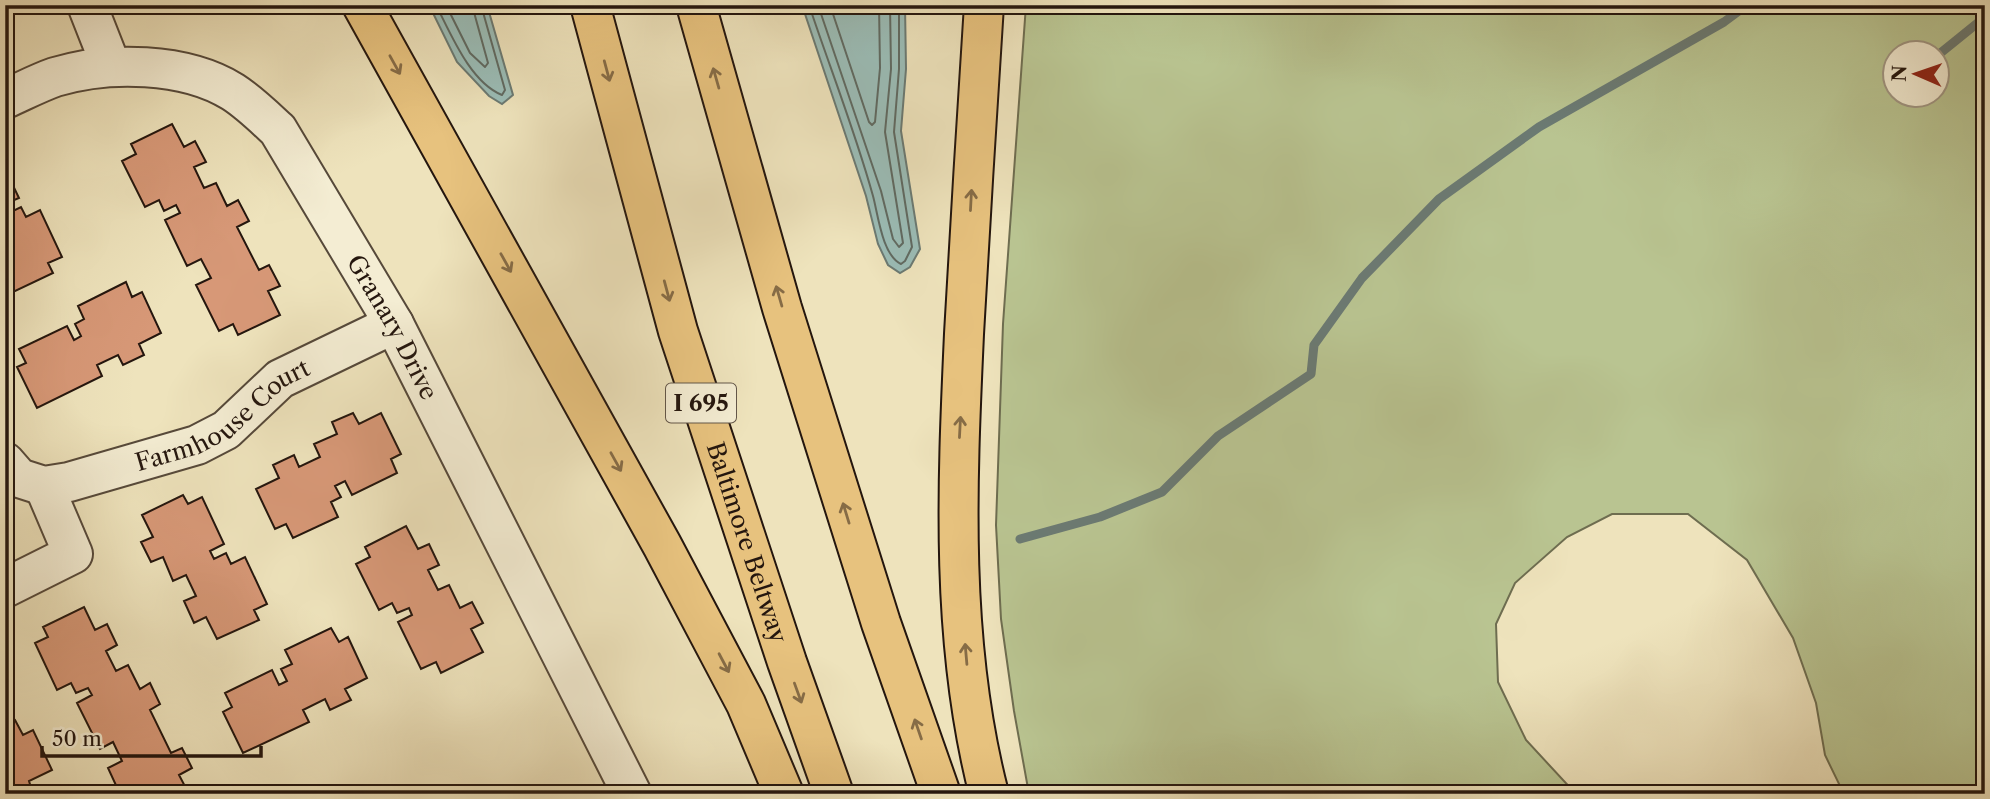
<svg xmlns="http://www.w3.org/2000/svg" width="1990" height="799" font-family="'Libre Caslon Text',serif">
	<rect width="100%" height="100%" fill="#eee3bc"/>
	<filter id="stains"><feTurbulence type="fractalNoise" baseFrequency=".00286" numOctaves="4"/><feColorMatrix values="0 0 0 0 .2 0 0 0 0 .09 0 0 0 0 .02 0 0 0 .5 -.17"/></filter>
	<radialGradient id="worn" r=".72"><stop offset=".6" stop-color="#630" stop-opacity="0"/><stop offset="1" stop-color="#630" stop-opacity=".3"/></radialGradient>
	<!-- green -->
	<path fill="#b9c491" stroke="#6e6d50" stroke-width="2" fill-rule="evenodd" d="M1026,5H1985V794H1849L1840,786L1825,755L1816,703L1793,638L1747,560L1688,514H1612L1567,537L1515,583L1496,624L1498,682L1526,740L1576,794H1029L1014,711L1001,619L996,525L1003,324ZM1896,52H1938V94H1896Z"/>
	<!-- water -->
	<path fill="#9bbdb7" stroke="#6b7a73" stroke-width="2" d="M429,5H487L513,95L502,104L489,96L457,62Z
		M802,5H905L906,69L901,131L920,249L910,267L900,273L888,265L878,244L866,196Z"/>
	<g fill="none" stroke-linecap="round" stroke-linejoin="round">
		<!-- shore -->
		<path stroke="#606a62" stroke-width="2" d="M436,5C451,34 470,82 502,95L505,90L481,5
			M446,5L470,53L485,67L488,63L472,5
			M809,5C830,68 855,131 873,196C878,214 882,255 901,264L905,261L912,247L894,132L899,69V5
			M818,5L881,191L893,239L899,247L903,243L885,132L891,69L890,5
			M830,5L869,122L872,125L875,122L880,68L879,5"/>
		<!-- stream -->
		<path stroke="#6b7a73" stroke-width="9" d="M1938,55L1985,17
			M1020,539L1100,517L1162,492L1218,436L1311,374L1314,345L1362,278L1439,199L1539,127L1724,22L1747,5"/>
	</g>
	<!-- building -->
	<path fill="#d79877" stroke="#24160e" stroke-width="2" d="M172,124L184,147L195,141L206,162L194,167L204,188L216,183L227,206L238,200L249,221L237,227L259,270L269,265L280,286L268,291L280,315L238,335L233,324L219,331L196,285L211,278L201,259L187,266L165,220L180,213L176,205L164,211L159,200L145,207L122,161L136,154L131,144Z
		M5,169L19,198L5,204Z
		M5,206L9,213L21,207L26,217L40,210L62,257L48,263L53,273L11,293L5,281Z
		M126,282L132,297L142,292L161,333L139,344L144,355L123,365L118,355L97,365L102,376L37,408L17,367L26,363L19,349L67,326L74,340L81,336L75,324L84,319L78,306Z
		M353,413L359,424L381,413L401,454L391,459L397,473L352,495L345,481L335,486L341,497L331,502L338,517L293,538L286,524L275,529L256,489L279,478L273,465L294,455L299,467L320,457L314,444L337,434L332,422Z
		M183,495L188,504L202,497L224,544L210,551L214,559L226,553L231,564L245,557L267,604L254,610L259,620L217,639L206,617L194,623L184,601L196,596L186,575L173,581L163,557L151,562L141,542L153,537L142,515Z
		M406,526L418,549L429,544L439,565L428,570L438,590L449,585L460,608L472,602L483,623L471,629L483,652L441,673L436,662L421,669L398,622L412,615L409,608L397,613L392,603L379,610L356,564L370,557L365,547Z
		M84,607L95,630L107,624L117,645L106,651L116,671L128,665L140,689L150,683L160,704L150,710L171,753L182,748L192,768L179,775L189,794H120L108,768L122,761L113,742L100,749L77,703L92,695L88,688L76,693L71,683L57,690L35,643L48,637L43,627Z
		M331,628L339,642L348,637L367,678L345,689L351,700L330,710L325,699L303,710L309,722L243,753L223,712L232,707L225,693L272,670L279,685L287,681L281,669L292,664L285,650Z
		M15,720L23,735L33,730L52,770L29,781L33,794H10V792L5,794V725Z"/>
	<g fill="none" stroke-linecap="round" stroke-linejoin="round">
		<!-- minor casing -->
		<g stroke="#56493a" stroke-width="42">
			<g id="minor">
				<path d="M87,5L111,66"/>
				<path id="s1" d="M5,99C21,92 38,83 55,77C108,61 185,62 233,92C250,103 264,117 278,130L394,324L632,794"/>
				<path id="s2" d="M5,462L19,478L44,486L69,482L197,445L226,430L280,379L394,324"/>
				<path d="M5,588L73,554L44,486"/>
			</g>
		</g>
		<!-- highway casing -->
		<g stroke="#24160e" stroke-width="42">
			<g id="highway">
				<path d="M362,5L662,545L746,704L784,794"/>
				<path id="s3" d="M590,5L678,331L787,662L834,794"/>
				<path d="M696,5L782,308L881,623L941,794"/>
				<path d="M984,5C977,115 970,224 964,334C957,487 950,644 989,794"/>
			</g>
		</g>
		<!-- minor -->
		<use href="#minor" stroke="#f4edd3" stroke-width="38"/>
		<!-- highway -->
		<use href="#highway" stroke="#e7c27e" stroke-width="38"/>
	</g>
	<!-- one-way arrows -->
	<defs><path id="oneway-shaft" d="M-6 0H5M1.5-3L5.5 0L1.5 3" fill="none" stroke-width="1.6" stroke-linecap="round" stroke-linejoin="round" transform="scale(1.75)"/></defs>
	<g stroke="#866c46">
		<use href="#oneway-shaft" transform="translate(395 65) rotate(61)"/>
		<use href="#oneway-shaft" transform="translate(607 71) rotate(75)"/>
		<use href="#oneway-shaft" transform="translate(716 78) rotate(-106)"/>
		<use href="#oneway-shaft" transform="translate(971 200) rotate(-87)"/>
		<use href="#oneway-shaft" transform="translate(506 263) rotate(61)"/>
		<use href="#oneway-shaft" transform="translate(667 291) rotate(75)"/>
		<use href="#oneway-shaft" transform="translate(779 296) rotate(-106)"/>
		<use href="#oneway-shaft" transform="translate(960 427) rotate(-87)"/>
		<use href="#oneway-shaft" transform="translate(616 462) rotate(61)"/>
		<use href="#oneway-shaft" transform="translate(846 513) rotate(-107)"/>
		<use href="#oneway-shaft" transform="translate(966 654) rotate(-95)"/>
		<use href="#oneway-shaft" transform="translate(724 663) rotate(62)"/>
		<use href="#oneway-shaft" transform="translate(798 693) rotate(70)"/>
		<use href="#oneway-shaft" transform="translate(918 729) rotate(-109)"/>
	</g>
	<g text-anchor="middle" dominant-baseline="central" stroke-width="5" stroke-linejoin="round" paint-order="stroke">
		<!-- shield labels -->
		<rect fill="#f4edd3" stroke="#625649" stroke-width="2" x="666" y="383.5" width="70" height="39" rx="5"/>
		<g font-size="23" font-weight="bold" fill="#24160e">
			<text x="701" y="403">I 695</text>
		</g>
		<!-- street labels -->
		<g font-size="24" fill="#24160e" stroke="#f4edd3">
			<text stroke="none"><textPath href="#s1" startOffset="525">Granary Drive</textPath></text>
			<text stroke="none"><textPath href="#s2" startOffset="243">Farmhouse Court</textPath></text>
			<text stroke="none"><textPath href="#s3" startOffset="560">Baltimore Beltway</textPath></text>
		</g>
	</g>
	<!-- margin -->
	<rect width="1990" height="799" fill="none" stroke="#eee3bc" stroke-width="28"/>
	<rect x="7" y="7" width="1976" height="785" fill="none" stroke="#24160e" stroke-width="3.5"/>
	<rect x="14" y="14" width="1962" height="771" fill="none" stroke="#24160e" stroke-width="2"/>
	<!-- north arrow -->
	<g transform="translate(1916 74) rotate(272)"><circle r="33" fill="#f4edd3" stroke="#a19784" stroke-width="2"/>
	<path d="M0-5L12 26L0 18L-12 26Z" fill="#8f2418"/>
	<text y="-10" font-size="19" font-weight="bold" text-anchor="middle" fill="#24160e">N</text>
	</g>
	<!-- scale -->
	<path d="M42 746v10h219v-10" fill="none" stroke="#24160e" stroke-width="3.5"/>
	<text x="52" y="746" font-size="21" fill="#24160e" stroke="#f4edd3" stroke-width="5" paint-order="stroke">50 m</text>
	<rect width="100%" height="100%" filter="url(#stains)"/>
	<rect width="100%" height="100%" fill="url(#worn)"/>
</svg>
